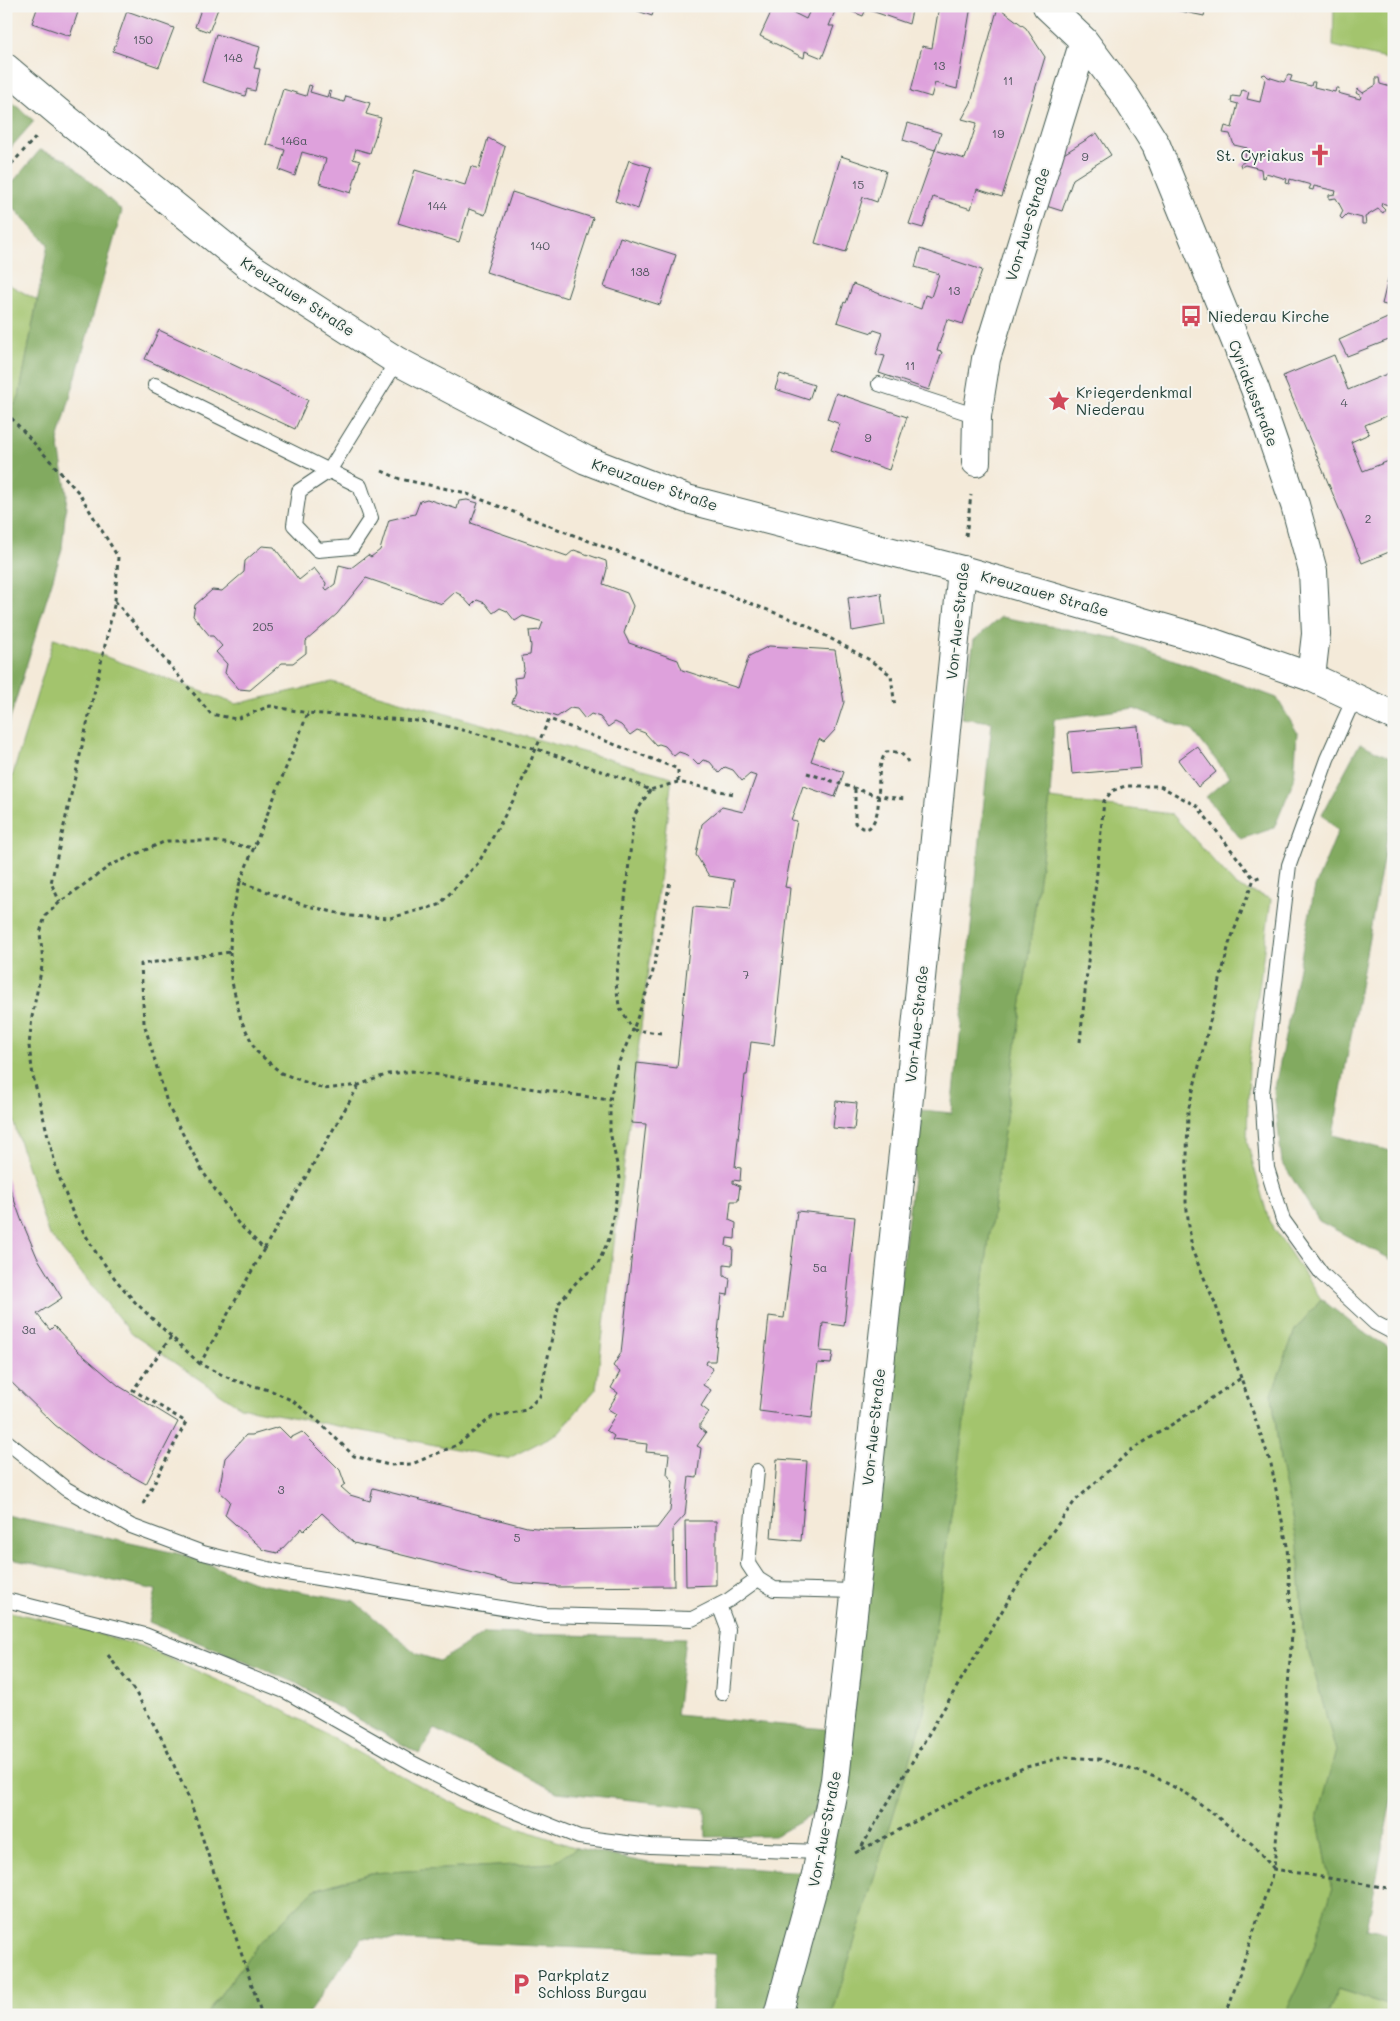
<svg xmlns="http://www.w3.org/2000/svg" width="1400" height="2021" font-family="Mali,sans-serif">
	<rect width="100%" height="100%" fill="#f6f6f2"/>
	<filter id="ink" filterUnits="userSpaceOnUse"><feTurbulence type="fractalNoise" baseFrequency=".02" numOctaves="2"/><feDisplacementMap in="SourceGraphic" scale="10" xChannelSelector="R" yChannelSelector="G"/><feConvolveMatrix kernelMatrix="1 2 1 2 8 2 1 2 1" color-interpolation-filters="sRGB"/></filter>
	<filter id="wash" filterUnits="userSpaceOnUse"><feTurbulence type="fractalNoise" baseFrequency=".0096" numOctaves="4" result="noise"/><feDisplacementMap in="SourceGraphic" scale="20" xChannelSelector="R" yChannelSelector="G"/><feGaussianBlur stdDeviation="1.12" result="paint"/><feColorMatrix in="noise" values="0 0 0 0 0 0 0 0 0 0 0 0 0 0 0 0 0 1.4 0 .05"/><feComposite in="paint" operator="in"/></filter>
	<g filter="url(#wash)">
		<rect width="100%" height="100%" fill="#f4ead9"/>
		<!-- green -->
		<path fill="#a3c46d" stroke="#618050" d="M1334,6H1394V61L1333,46Z
			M6,283L37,300L19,397L6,419Z
			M54,638L236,704L332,682L672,777L596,1389L558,1433L507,1459L240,1407L132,1334L48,1233L6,1098V797Z
			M1050,799L1172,814L1236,886L1271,899L1249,1061L1247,1142L1269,1221L1321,1299L1295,1330L1272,1394L1280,1460L1298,1545L1303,1631L1336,1751L1318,1816L1332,1891L1304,1973L1284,2015H832L923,1718Z
			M6,1611L64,1624L144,1647L281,1709L406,1779L467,1810L577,1848L553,1863L371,1873L314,1890L258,1945L205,2015H6Z
			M1337,1989L1394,2007V2015H1328Z"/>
		<!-- forest -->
		<path fill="#82aa60" stroke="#50744a" d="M6,97L34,121L6,153Z
			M40,150L67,160L122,211L58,441L67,494L62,549L6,732V419L19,397L48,244L6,200V190Z
			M1001,617L1115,638L1277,698L1297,732L1294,780L1274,828L1241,839L1206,797L1229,777L1193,731L1134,708L1054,719L1050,799L923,1718L832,2015H712L714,1954L362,1938L307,2015H205L258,1945L314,1890L371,1873L552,1863L577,1848L648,1863L829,1873L921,1110L952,1113L992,722L961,718L974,640Z
			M1360,743L1394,760V800L1333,1135L1394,1152V1261L1319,1221L1282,1162L1274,1092L1315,887L1338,831L1322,814Z
			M1321,1299L1363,1332L1394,1350V1785L1367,1929L1394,1935V2007L1338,1989L1328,2015H1284L1304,1973L1332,1891L1318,1815L1336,1751L1303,1631L1298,1545L1280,1460L1272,1394L1295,1330Z
			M6,1516L185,1555L259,1584L354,1601L417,1654L439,1661L485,1633L685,1638L676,1715L826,1729L823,1779L814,1814L775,1836L706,1837L705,1808L557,1792L435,1729L419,1754L294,1682L149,1622L156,1590L6,1558Z"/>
		<g id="blocks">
			<!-- building -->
			<path fill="#dea1dc" d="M38,6H80L70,36L32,23Z
				M110,6H122L121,10Z
				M202,6H219L209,32L195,27Z
				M624,6H655L652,16Z
				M774,6H780L806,19L812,6H837L829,26H834L822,58L805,51L804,58L760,36Z
				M838,6H913L909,24L866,9L863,16Z
				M939,6H971L957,89L935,83L931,97L911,91L922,46L932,48Z
				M1171,6H1206L1204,16L1171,9Z
				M1215,6H1234L1233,11Z
				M998,7L1026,28L1045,57L1002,197L977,189L971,209L933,197L923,228L909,224L935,150L903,140L908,123L941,133L935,150L965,159L977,123L962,119L971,103Z
				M127,11L174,28L159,67L113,51Z
				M216,34L260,47L254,68L260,69L255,91L247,89L245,96L202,82Z
				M1265,74L1268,77L1284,82L1288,75L1292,76L1290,81L1311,86L1312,82H1315L1314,87L1335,92L1336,88H1339L1338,93L1360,99L1361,96L1356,93L1358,89L1363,93L1376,85V78H1379L1380,84L1394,88V207L1382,203L1381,206L1385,210L1383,213L1378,209L1365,217L1366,224H1362V218L1347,214L1342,219L1340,217L1343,211L1336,198L1329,199V195L1335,194L1336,191L1314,186L1313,190L1309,189L1311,185L1290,179L1289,184L1286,183L1287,179L1266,173L1265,178L1262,177L1261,169L1245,165L1241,167L1240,164L1244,162L1247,148L1234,145L1230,134L1223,133L1225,126L1232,128L1238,104L1231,102L1232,96L1240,97L1242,90L1249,92L1247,99L1260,102L1265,79L1262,75Z
				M309,85L312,86L310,92L327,97L329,91L331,92L330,98L344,102L346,96L370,103L366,114L381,118L370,153L356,149L353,159L360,161L351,193L319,183L326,159L302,152L295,176L279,170L285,150L266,144L283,89L306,96Z
				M1097,133L1111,155L1073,179L1062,211L1043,205L1059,157Z
				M488,138L505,147L485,215L469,209L459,242L398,223L415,170L465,185L471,166L479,169Z
				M841,156L886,171L877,202L863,197L846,252L815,243Z
				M629,160L651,167L638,209L615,201Z
				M512,192L593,218L567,298L486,272Z
				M620,237L676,255L660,305L604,287Z
				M920,249L982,270L963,324L947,319L937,351L942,352L929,390L879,373L885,356L876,354L883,333L874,330L872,333L837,322L844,302L846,303L853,284L921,309L925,295L931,297L939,274L915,267Z
				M1392,263L1394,264V307L1382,304Z
				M1394,315V338L1347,356L1339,340Z
				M159,330L308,400L295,429L145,359Z
				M1393,352H1394V365L1390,364Z
				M1334,355L1348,390L1394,371V413L1365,425L1369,434L1351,442L1363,471L1394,459V550L1362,563L1283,376Z
				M780,374L814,385L809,400L775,389Z
				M836,393L907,417L889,470L831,450L840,424L827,419Z
				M427,499L457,509L459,501L467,500L478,503L471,523L567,556L574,550L606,561L607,569L603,584L627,593L633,606L624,633L629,643L678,660L682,670L738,688L749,656L769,646L835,650L844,702L835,730L824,742L819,739L811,761L844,772L835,797L803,786L791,820L797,821L785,887L790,888L774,1045L751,1042L747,1075H745L735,1167L741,1168L740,1181L733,1180V1183L740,1186L738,1201H731L729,1220L736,1223L735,1239L727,1238L726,1246L733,1248L732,1265L724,1264V1276L730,1279L728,1295L722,1294L715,1361H707L706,1364L713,1369L703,1385L711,1390L701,1406L709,1412L700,1424V1428L706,1433L697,1446L701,1448L697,1478L689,1477L685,1515L673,1528L674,1586L556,1587V1586L514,1583L354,1543L322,1513L304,1531L302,1528L278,1553L264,1550L225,1515L230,1501L219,1491L225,1458L246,1435H252L279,1427L290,1438L302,1432L340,1470L345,1484L341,1487L350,1495L370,1501L373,1488L527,1527L555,1530L657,1528L670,1511L673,1482L667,1474L669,1454L646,1452L647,1444L612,1440L614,1436L606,1430L616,1414L608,1409L618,1393L611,1388L620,1372L613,1366L621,1353L646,1124L631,1123L637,1063L677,1068L693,907L730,910L734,880L709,876L696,855L702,824L722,807L743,812L756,776L750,774L742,781L733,770L725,767L719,773L710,762L703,760L698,765L688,755L679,752L674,756L665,746L659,744L656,745L645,733L637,730L630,735L621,725L615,722L608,727L600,717L591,714L585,719L577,709L570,708L557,717L512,703L516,692L514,678L522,677L524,669L522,656L530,655L531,646L529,631L540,630L543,622L523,616L515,621L507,611L500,608L493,613L485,603L477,600L471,606L461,595L455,592L442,604L366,578L337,614L306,641V653L293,663H282L250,690L239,689L225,673L227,664L216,652L222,646L213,636H210L193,616L195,605L212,590L222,591L244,572L245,561L262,546L274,547L299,580L314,568L326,583L325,588L327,590L335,584L339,565L351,568L368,555L371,557L380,550L389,520L415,514L420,501Z
				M881,593L885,625L852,631L848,598Z
				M1138,726L1141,768L1072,774L1068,732Z
				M1197,746L1216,772L1198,787L1178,760Z
				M836,1101L857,1103L854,1130L833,1128Z
				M6,1177L21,1219L37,1257L62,1298L37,1314L50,1330L54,1326L78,1351L119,1386L178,1422L146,1484L91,1453L55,1425L6,1377V1331L11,1328L6,1321Z
				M797,1211L855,1217L844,1326L823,1323L820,1351L833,1352L831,1364L818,1363L812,1418L759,1411L769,1316L784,1318Z
				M777,1459L807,1461L801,1541L771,1538Z
				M685,1521H716V1585L686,1586Z"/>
		</g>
	</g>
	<g filter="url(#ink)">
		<use href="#blocks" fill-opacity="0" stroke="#3f574d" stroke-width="1"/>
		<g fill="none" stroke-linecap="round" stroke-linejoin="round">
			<!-- lane casing -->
			<g stroke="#3f574d" stroke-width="16">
				<path id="lane" d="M879,384L977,416
					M155,385L360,486L371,518L352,547L318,550L294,525L299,491L329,471L397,361
					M1355,696L1327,759L1289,865L1262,1093L1267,1168L1283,1220L1322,1274L1375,1323L1394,1333
					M6,1441L66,1489L131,1526L203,1553L281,1572L545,1615L692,1619L729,1600L758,1579
					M757,1471L748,1564L758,1579L774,1589L856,1591
					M6,1600L145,1635L287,1692L412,1763L477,1796L579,1837L650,1846L819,1852
					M719,1605L728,1629L722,1693"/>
			</g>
			<!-- street casing -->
			<g stroke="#3f574d" stroke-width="30">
				<path id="street" d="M1047,6L1084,41L1124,94L1156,145L1255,389L1295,505L1313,571L1316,634L1311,677
					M976,462L977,416L986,359L1084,41
					M778,2015L815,1880L835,1780L908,1107L962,570"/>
			</g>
			<!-- secondary casing -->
			<g stroke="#3f574d" stroke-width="30">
				<path id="secondary" d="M6,68L58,112L249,266L397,361L586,460L687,499L962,570L1205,640L1311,677L1394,716"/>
			</g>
			<!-- path -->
			<path stroke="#3f574d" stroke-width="3" stroke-dasharray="4 4" stroke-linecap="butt" d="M6,170L36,137
				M6,412L79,493L118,557L115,601L51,883L60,902
				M382,471L400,479L462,492L804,624L868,659L891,675L895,708
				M966,536L971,495
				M115,601L211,714L236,719L270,706L308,713
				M807,773L878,796L905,799
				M678,782V769L549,719L515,797L479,862L439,905L390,918L349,916L301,904L240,882L308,713L431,722L537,749L630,781L650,790L678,782L734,794
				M855,789V823L862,828H869C887,810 871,775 886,752C898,751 902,752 908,762
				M240,882L231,917L230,952L141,964L144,1023L168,1106L203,1172L238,1223L264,1249L200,1364L233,1380L272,1391L293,1401L319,1422L354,1456L389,1465L412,1464L457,1445L492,1417L526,1410L540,1396L559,1303L579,1279L597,1266L609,1239L620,1178L610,1132V1100L617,1066L633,1030L619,1006L616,983L634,816L650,790
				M230,952L231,978L241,1020L256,1051L281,1073L324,1089L359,1085L388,1074L412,1071L610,1100
				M661,1033L633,1030L652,976L670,881
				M1080,1042L1104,801L1112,791L1125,786H1160L1197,806L1254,879
				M264,1249L359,1085
				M200,1364L135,1302L116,1280L95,1251L73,1214L57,1171L46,1128L33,1076L29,1046L32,1017L43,961L40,933L45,916L60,902L111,865L166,841H212L255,848
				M1241,1378L1215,1303L1192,1250L1186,1202L1188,1111L1229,944L1254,879L1262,876
				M143,1504L186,1422L133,1390L171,1337
				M108,1655L136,1693L163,1741L190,1801L262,2015
				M855,1853L979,1788L1023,1768L1064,1757L1099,1759L1155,1777L1189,1795L1252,1844L1274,1869L1292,1634L1287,1546L1271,1464L1241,1378L1179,1420L1131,1450L1075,1501L1036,1554L859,1851
				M1226,2015L1274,1869L1394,1889"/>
			<!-- lane -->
			<use href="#lane" stroke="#fff" stroke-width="14"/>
			<!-- street -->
			<use href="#street" stroke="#fff" stroke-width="28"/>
			<!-- secondary -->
			<use href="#secondary" stroke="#fff" stroke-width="28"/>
		</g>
	</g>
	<!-- icons -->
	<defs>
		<g id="church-bare" transform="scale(1.725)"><path d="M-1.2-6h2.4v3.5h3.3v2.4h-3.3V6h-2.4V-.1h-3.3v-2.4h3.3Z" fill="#d1495b" stroke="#f6f6f2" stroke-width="2.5" paint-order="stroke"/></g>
		<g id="bus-bare" transform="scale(1.725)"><path d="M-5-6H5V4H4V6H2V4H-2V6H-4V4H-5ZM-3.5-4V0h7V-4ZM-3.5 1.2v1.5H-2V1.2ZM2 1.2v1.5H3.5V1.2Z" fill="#d1495b" stroke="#f6f6f2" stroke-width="2.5" paint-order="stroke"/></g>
		<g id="sight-bare" transform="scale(1.725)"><path d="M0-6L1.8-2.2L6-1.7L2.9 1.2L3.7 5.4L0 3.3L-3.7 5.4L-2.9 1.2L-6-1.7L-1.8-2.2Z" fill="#d1495b" stroke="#f6f6f2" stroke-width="2.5" paint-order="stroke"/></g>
		<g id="parking-bare" transform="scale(1.725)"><path d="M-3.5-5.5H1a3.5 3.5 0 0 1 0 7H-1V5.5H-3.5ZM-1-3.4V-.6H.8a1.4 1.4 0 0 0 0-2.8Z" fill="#d1495b" stroke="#f6f6f2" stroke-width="2.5" paint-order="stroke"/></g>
	</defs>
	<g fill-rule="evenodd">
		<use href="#church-bare" x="1320" y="155"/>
		<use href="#bus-bare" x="1191" y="316"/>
		<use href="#sight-bare" x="1059" y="401"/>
		<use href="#parking-bare" x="521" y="1984"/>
	</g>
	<g text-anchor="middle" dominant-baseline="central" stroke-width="4" stroke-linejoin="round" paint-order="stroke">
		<!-- number labels -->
		<g font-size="12" fill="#4f565e">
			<text x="143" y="39">150</text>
			<text x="233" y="57">148</text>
			<text x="939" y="65">13</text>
			<text x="1008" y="80">11</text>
			<text x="998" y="133">19</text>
			<text x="294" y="140">146a</text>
			<text x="1085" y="156">9</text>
			<text x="858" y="184">15</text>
			<text x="437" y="205">144</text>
			<text x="540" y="245">140</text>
			<text x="640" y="271">138</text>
			<text x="954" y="290">13</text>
			<text x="910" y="365">11</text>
			<text x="1344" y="402">4</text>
			<text x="868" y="437">9</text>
			<text x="1368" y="518">2</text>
			<text x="263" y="626">205</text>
			<text x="746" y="974">7</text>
			<text x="820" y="1267">5a</text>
			<text x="29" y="1329">3a</text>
			<text x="281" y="1489">3</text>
			<text x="517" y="1537">5</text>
		</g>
		<!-- poi labels -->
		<g font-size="15" fill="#1f3d34" stroke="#f6f6f2" text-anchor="start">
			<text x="1304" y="155" text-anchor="end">St. Cyriakus</text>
			<text x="1208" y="316">Niederau Kirche</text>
			<text x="1076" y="392">Kriegerdenkmal<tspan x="1076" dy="17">Niederau</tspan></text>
			<text x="538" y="1975">Parkplatz<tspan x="538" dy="17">Schloss Burgau</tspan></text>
		</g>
		<!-- street labels -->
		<g font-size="15" fill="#1f3d34" stroke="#f6f6f2">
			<text transform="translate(1027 224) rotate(-73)">Von-Aue-Straße</text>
			<text transform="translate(298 296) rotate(33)">Kreuzauer Straße</text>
			<text transform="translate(1254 393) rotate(69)">Cyriakusstraße</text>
			<text transform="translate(655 484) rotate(19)">Kreuzauer Straße</text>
			<text transform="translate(1045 593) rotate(16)">Kreuzauer Straße</text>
			<text transform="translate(957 621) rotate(-84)">Von-Aue-Straße</text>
			<text transform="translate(916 1024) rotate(-84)">Von-Aue-Straße</text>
			<text transform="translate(873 1427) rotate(-84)">Von-Aue-Straße</text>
			<text transform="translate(824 1829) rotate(-79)">Von-Aue-Straße</text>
		</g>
	</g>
	<!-- margin -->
	<rect width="1400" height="2021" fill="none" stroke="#f6f6f2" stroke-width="25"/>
</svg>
